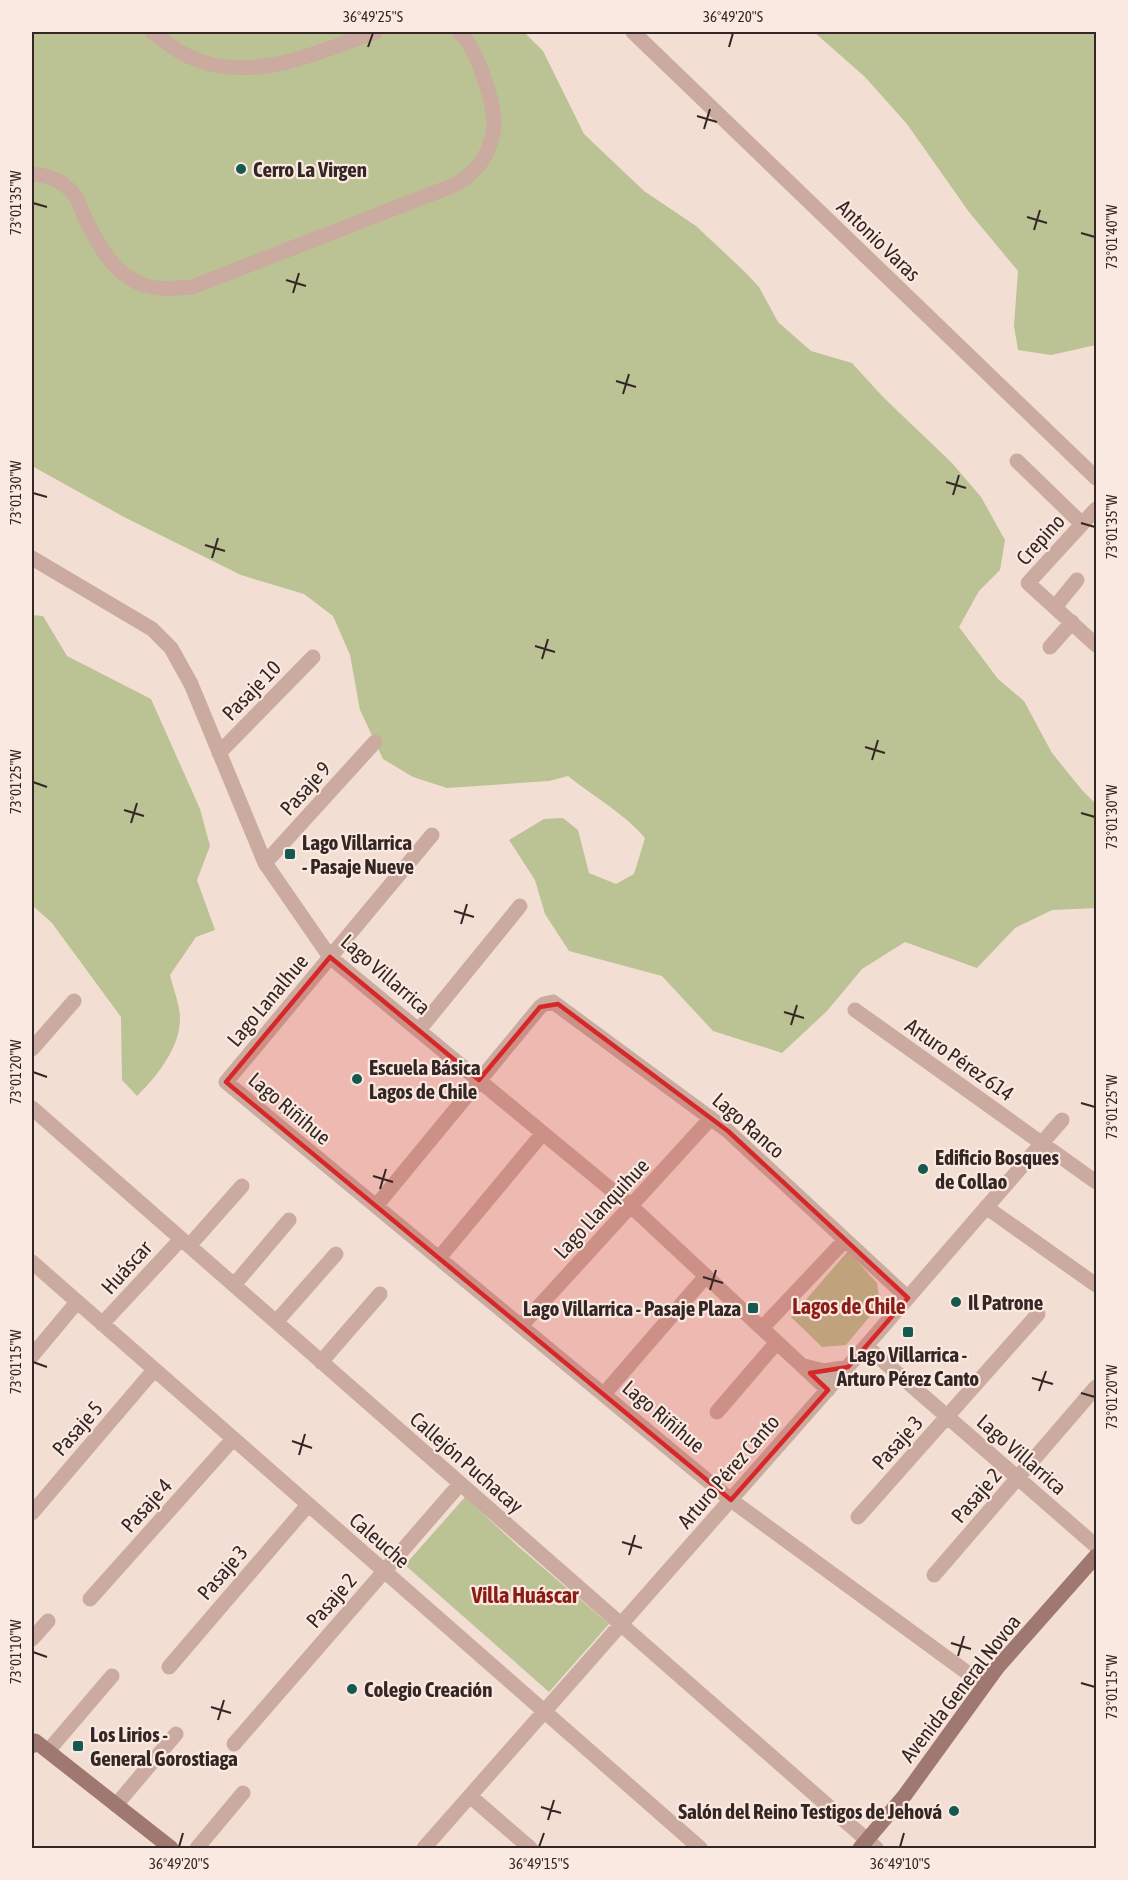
<svg xmlns="http://www.w3.org/2000/svg" width="1128" height="1880" font-family="'Asap Condensed',sans-serif">
	<rect width="100%" height="100%" fill="#f3ded4"/>
	<!-- green -->
	<path fill="#bbc293" d="M32,32H524L543,51L584,134L644,191L696,226L745,272L759,287L778,322L811,351L852,363L883,397L952,463L981,497L1005,540L1000,570L979,591L959,627L998,679L1024,701L1052,753L1082,790L1096,804V908L1052,910L1015,928L977,968L905,942L862,969L827,1011L782,1053L713,1031L662,976L569,951L545,914L535,880L509,840L544,819L563,818L578,830L589,873L616,884L634,874L645,838C624,813 594,797 568,776L549,781L447,788L413,777L383,759L360,710L350,655L333,616L304,594L241,575L124,517L32,466Z
		M814,32H1096V345L1051,355L1018,350L1014,326L1018,271L969,212L907,124L865,77Z
		M32,615L43,616L67,656L151,699L200,809L210,846L197,880L215,930L196,937L170,975C173,988 179,1003 180,1016C181,1047 157,1076 137,1096L122,1080L121,1017L52,923L32,905Z
		M848,1251L877,1283L880,1304L846,1345L822,1347L791,1317Z
		M465,1497L520,1548L609,1624L549,1692L405,1565Z"/>
	<g fill="none" stroke-linecap="round" stroke-linejoin="round">
		<!-- street -->
		<path stroke="#cbab9f" stroke-width="15" d="M152,32C164,40 177,52 190,57C252,85 316,52 376,32
			M633,32L1096,478
			M32,174C47,175 63,181 73,193C78,199 82,210 85,218C98,244 113,273 141,284C157,291 175,288 192,287L457,184C469,176 482,164 488,150C491,142 494,130 494,122C493,99 476,46 459,32
			M1017,461L1082,524
			M1096,509L1028,583L1096,645
			M32,558L152,629L171,648L191,684L265,863L330,957L631,1206L828,1390
			M1055,607L1077,580
			M1050,647L1072,622
			M219,753L313,657
			M432,835L226,1082L731,1500L984,1685
			M265,863L375,742
			M855,1010L1096,1182
			M419,1030L520,906
			M32,1049L74,1001
			M32,1108L876,1848
			M376,1206L540,1007L544,1004L553,1002L728,1131L908,1298
			M986,1207L1096,1285
			M189,1246L242,1186
			M439,1258L543,1133
			M32,1262L700,1848
			M234,1285L289,1220
			M276,1322L336,1254
			M102,1324L181,1239
			M521,1326L711,1118
			M762,1328L845,1240
			M866,1346L1096,1546
			M32,1356L77,1302
			M321,1362L380,1294
			M804,1366L824,1371L848,1367
			M604,1394L706,1276
			M717,1412L777,1342
			M32,1513L154,1370
			M858,1517L1038,1314
			M934,1575L1096,1387
			M90,1599L233,1439
			M32,1639L48,1621
			M169,1667L308,1505
			M234,1744L460,1484
			M48,1751L112,1676
			M470,1796L530,1848
			M116,1805L176,1734
			M197,1848L243,1793
			M424,1848L866,1346L1062,1120"/>
		<!-- secondary -->
		<path stroke="#9f7971" stroke-width="15" d="M32,1746L35,1741L171,1848
			M860,1848L905,1795L997,1668L1096,1556"/>
	</g>
	<!-- marked area -->
	<path fill="#d62828" fill-opacity="0.2" stroke="#d62828" stroke-width="4.5" stroke-linejoin="round" d="M330,957L479,1080L540,1007L558,1004L728,1131L908,1298L848,1367L810,1373L828,1390L731,1500L226,1082Z"/>
	<!-- ticks -->
	<path fill="none" stroke="#342624" stroke-width="2" d="M368,47L373,33M729,47L733,33M697,116L717,122M704,129L710,109M33,203L47,207M1027,217L1047,223M1034,230L1040,210M1081,233L1095,237M286,280L306,286M293,293L299,273M616,381L636,387M623,394L629,374M946,482L966,488M33,493L47,497M953,495L959,475M1081,523L1095,527M205,545L225,551M212,558L218,538M535,646L555,652M542,659L548,639M865,747L885,753M872,760L878,740M33,782L47,787M124,810L144,816M1081,813L1095,817M131,823L137,803M454,911L474,917M461,924L467,904M784,1012L804,1018M791,1025L797,1005M33,1072L47,1077M1081,1103L1095,1107M373,1176L393,1182M380,1189L386,1169M703,1277L723,1283M710,1290L716,1270M33,1362L47,1367M1032,1378L1053,1384M1039,1391L1046,1371M1081,1393L1095,1397M292,1441L312,1448M299,1455L305,1434M622,1542L642,1548M629,1555L635,1535M951,1643L971,1649M33,1652L47,1657M958,1656L964,1636M1081,1683L1095,1687M211,1707L231,1713M218,1720L224,1700M541,1807L561,1813M548,1820L554,1800M179,1847L183,1833M539,1847L544,1833M900,1847L904,1833"/>
	<!-- markers -->
	<g fill="#165951" stroke="#fae9e0" stroke-width="2">
		<circle cx="241" cy="169" r="6"/>
		<rect x="284" y="848" width="12" height="12" rx="3"/>
		<circle cx="357" cy="1079" r="6"/>
		<circle cx="923" cy="1169" r="6"/>
		<circle cx="956" cy="1302" r="6"/>
		<rect x="747" y="1302" width="12" height="12" rx="3"/>
		<rect x="902" y="1326" width="12" height="12" rx="3"/>
		<circle cx="352" cy="1689" r="6"/>
		<rect x="72" y="1740" width="12" height="12" rx="3"/>
		<circle cx="954" cy="1811" r="6"/>
	</g>
	<g text-anchor="middle" dominant-baseline="central" stroke-width="4.5" stroke-linejoin="round" paint-order="stroke">
		<!-- poi labels -->
		<g font-size="21" font-weight="bold" fill="#342624" stroke="#fae9e0" text-anchor="start">
			<text x="253" y="169">Cerro La Virgen</text>
			<text x="302" y="842">Lago Villarrica<tspan x="302" dy="24">- Pasaje Nueve</tspan></text>
			<text x="369" y="1067">Escuela Básica<tspan x="369" dy="24">Lagos de Chile</tspan></text>
			<text x="935" y="1157">Edificio Bosques<tspan x="935" dy="24">de Collao</tspan></text>
			<text x="968" y="1302">Il Patrone</text>
			<text x="741" y="1308" text-anchor="end">Lago Villarrica - Pasaje Plaza</text>
			<text x="908" y="1354" text-anchor="middle">Lago Villarrica -<tspan x="908" dy="24">Arturo Pérez Canto</tspan></text>
			<text x="364" y="1689">Colegio Creación</text>
			<text x="90" y="1734">Los Lirios -<tspan x="90" dy="24">General Gorostiaga</tspan></text>
			<text x="942" y="1811" text-anchor="end">Salón del Reino Testigos de Jehová</text>
		</g>
		<!-- street labels -->
		<g font-size="21" fill="#342624" stroke="#fae9e0">
			<text transform="translate(879 240) rotate(44)">Antonio Varas</text>
			<text transform="translate(1040 539) rotate(-48)">Crepino</text>
			<text transform="translate(251 690) rotate(-46)">Pasaje 10</text>
			<text transform="translate(305 788) rotate(-48)">Pasaje 9</text>
			<text transform="translate(386 974) rotate(41)">Lago Villarrica</text>
			<text transform="translate(267 1000) rotate(-50)">Lago Lanalhue</text>
			<text transform="translate(960 1059) rotate(35)">Arturo Pérez 614</text>
			<text transform="translate(290 1108) rotate(40)">Lago Riñihue</text>
			<text transform="translate(749 1125) rotate(41)">Lago Ranco</text>
			<text transform="translate(601 1208) rotate(-47)">Lago Llanquihue</text>
			<text transform="translate(126 1267) rotate(-48)">Huáscar</text>
			<text transform="translate(664 1416) rotate(40)">Lago Riñihue</text>
			<text transform="translate(77 1428) rotate(-49)">Pasaje 5</text>
			<text transform="translate(897 1442) rotate(-48)">Pasaje 3</text>
			<text transform="translate(1022 1454) rotate(41)">Lago Villarrica</text>
			<text transform="translate(467 1462) rotate(41)">Callejón Puchacay</text>
			<text transform="translate(728 1471) rotate(-49)">Arturo Pérez Canto</text>
			<text transform="translate(976 1495) rotate(-49)">Pasaje 2</text>
			<text transform="translate(146 1505) rotate(-48)">Pasaje 4</text>
			<text transform="translate(380 1540) rotate(41)">Caleuche</text>
			<text transform="translate(222 1572) rotate(-49)">Pasaje 3</text>
			<text transform="translate(331 1600) rotate(-49)">Pasaje 2</text>
			<text transform="translate(960 1688) rotate(-52)">Avenida General Novoa</text>
		</g>
		<!-- neighbourhood labels -->
		<g font-size="22" font-weight="bold" fill="#8a1c15" stroke="#fae9e0">
			<text x="849" y="1306">Lagos de Chile</text>
			<text x="525" y="1595">Villa Huáscar</text>
		</g>
	</g>
	<!-- border -->
	<rect width="1128" height="1880" fill="none" stroke="#fae9e0" stroke-width="66"/>
	<rect x="33" y="33" width="1062" height="1814" fill="none" stroke="#342624" stroke-width="2"/>
	<g font-size="15" text-anchor="middle" fill="#342624">
		<text x="373" y="22">36°49'25"S</text>
		<text x="733" y="22">36°49'20"S</text>
		<text transform="translate(16 203) rotate(-90)" y="5">73°01'35"W</text>
		<text transform="translate(1112 237) rotate(-90)" y="5">73°01'40"W</text>
		<text transform="translate(16 493) rotate(-90)" y="5">73°01'30"W</text>
		<text transform="translate(1112 527) rotate(-90)" y="5">73°01'35"W</text>
		<text transform="translate(16 782) rotate(-90)" y="5">73°01'25"W</text>
		<text transform="translate(1112 817) rotate(-90)" y="5">73°01'30"W</text>
		<text transform="translate(16 1072) rotate(-90)" y="5">73°01'20"W</text>
		<text transform="translate(1112 1107) rotate(-90)" y="5">73°01'25"W</text>
		<text transform="translate(16 1362) rotate(-90)" y="5">73°01'15"W</text>
		<text transform="translate(1112 1397) rotate(-90)" y="5">73°01'20"W</text>
		<text transform="translate(16 1652) rotate(-90)" y="5">73°01'10"W</text>
		<text transform="translate(1112 1687) rotate(-90)" y="5">73°01'15"W</text>
		<text x="179" y="1869">36°49'20"S</text>
		<text x="539" y="1869">36°49'15"S</text>
		<text x="900" y="1869">36°49'10"S</text>
	</g>
</svg>
